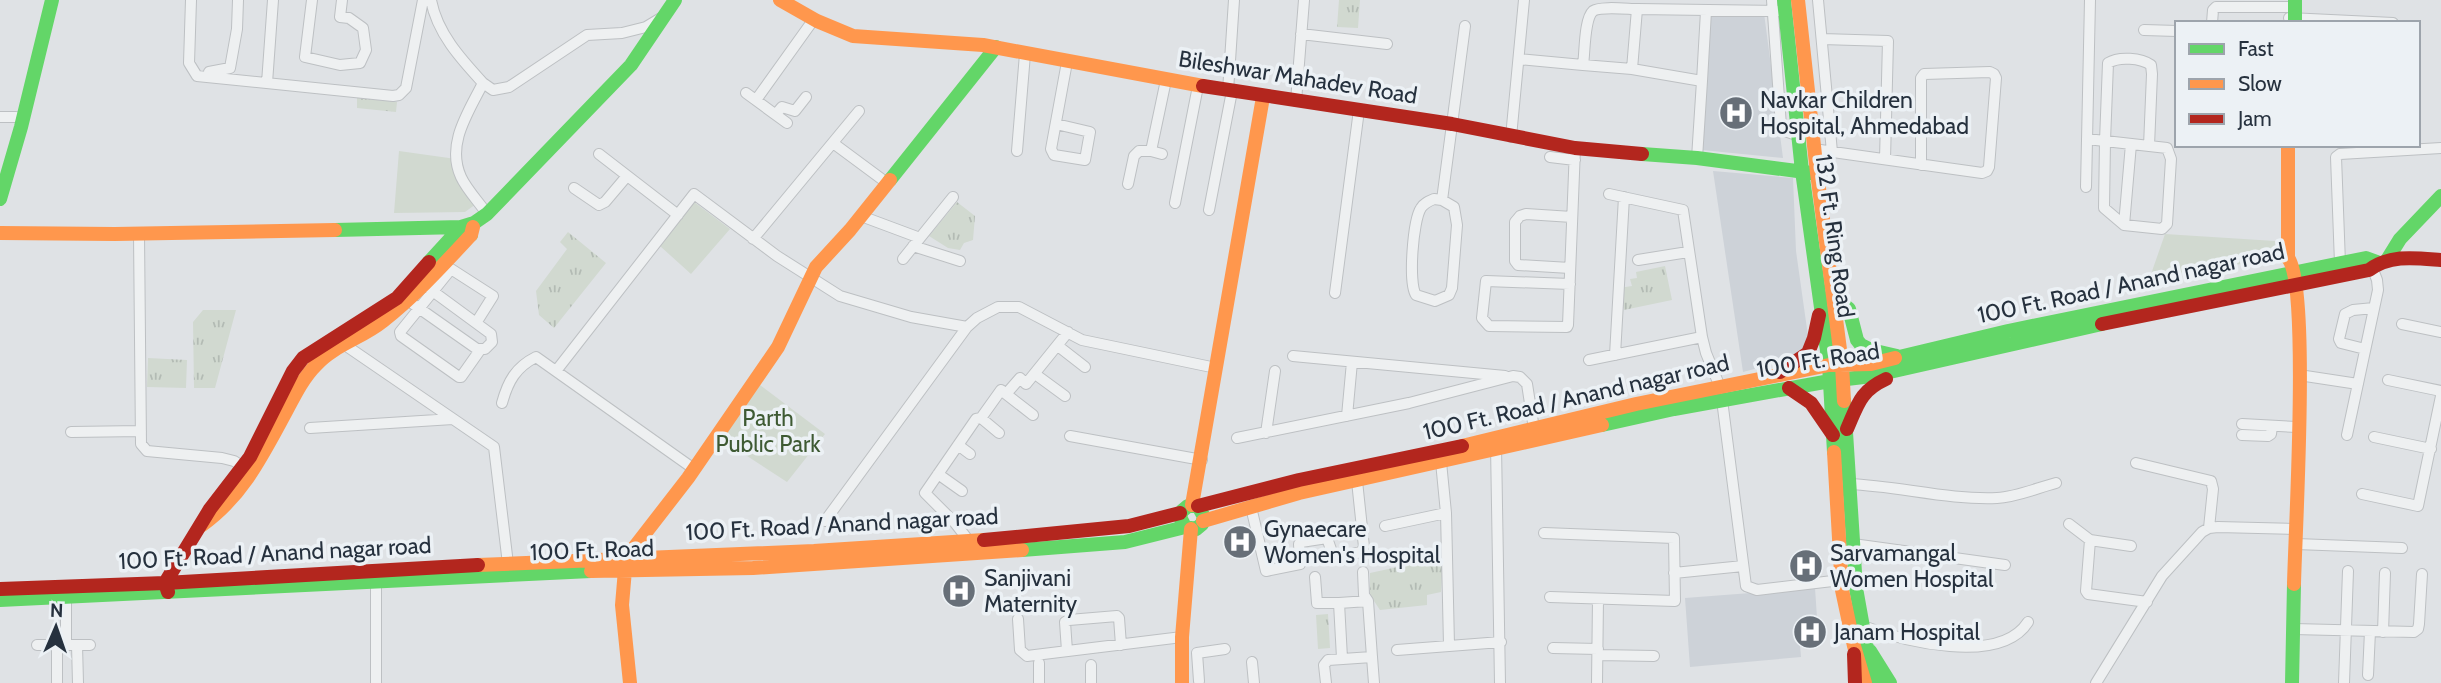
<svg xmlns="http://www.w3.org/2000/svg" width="2441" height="683" font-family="Cabin,sans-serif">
	<defs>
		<pattern id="grass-tufts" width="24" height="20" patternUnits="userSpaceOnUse" patternTransform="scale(1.75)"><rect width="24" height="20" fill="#d1d9d0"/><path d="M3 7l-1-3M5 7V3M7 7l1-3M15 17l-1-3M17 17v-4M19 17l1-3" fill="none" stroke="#b3bbb4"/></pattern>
	</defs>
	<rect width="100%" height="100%" fill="#dfe2e5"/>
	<!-- built -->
	<path fill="#cdd2d8" d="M1710,9L1764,13L1783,158L1702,150Z
		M1713,171L1793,178L1796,251L1808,336L1803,356L1743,372Z
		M1815,588L1817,618L1798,620L1801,657L1690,667L1685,598Z"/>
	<!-- grass -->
	<path fill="url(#grass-tufts)" d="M1339,0H1360L1358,28L1337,27Z
		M357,98L397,102L396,112L357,108Z
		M957,202L975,216L973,240L964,243L960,250L948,248L929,236Z
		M568,232L606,263L554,328L539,315L536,291L567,249L560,242Z
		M1665,266L1672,300L1624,310L1619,288L1632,286L1630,279L1637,278L1636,272Z
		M203,310H236L215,388H194L193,322Z
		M148,358L187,360L186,388L147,387Z
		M1443,561L1441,592L1427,595V605L1380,610L1370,595V573L1416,563Z
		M1328,614L1330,648L1318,649L1316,615Z"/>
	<!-- park -->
	<path fill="#d1d9d0" d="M399,151L456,159L476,204L465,212L394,213Z
		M694,202L730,229L691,274L660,246Z
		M2165,234L2275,241L2276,259L2150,277Z
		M760,385L825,434L787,482L721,439Z"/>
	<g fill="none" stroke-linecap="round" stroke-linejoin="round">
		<!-- street casing -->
		<g stroke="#bdc0c3" stroke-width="12">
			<path id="street" d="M191,0L189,63L197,76L393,96L399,95L406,88L423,0
				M312,0L305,57L340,65L360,63L366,50L363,28L349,18L340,17L342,0
				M431,0C437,33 461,59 483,83C468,113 446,144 461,177C467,190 479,202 487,214
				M1772,0L1781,126L1785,131L1799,136
				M1818,0L1832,152
				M1637,9L1785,11
				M2289,18L2393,23
				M2212,23L2213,10L2216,7H2289
				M2144,30L2177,31
				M1301,34L1387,44
				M1822,39L1888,41L1885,159
				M1519,59L1583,65C1585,53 1584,19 1593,11C1600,6 1628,9 1637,9L1632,69L1583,65
				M1632,69L1702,81L1706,11
				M209,72L230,68L237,29L238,0
				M267,83L273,0
				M483,83L493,90L509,87L587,35L622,33L646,27L661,18
				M1228,91L1234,0
				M746,93L787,123
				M756,100L814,19
				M1296,101L1304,0
				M776,114L782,107L795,111L806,97
				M0,117H16
				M1056,124L1090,132L1085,160L1054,155L1051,149L1067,62
				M1511,137L1524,0
				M2087,139L2105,141L2104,208L2124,225L2162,229L2167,224L2171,159L2167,148L2105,141L2108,63C2119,56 2141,58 2151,65L2152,74L2149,146
				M833,143L887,183
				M1814,149L1840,153L1982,173L1987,171L1989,167L1996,78L1994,74L1990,72L1924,74L1921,78V165
				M1017,151L1025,54
				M1151,151L1162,154
				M599,154L678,215
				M1550,157L1575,160
				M1697,158L1702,81
				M1128,184L1134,156L1139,151H1151L1166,80
				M2086,187L2090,0
				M574,188L599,205L605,202L627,176
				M1609,194L1683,210L1702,337L1706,353L1720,387
				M1434,199L1442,200L1454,207L1457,225L1452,288L1449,295L1435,301L1416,295C1408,283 1413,220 1421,208C1424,203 1429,201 1434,199Z
				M1442,200L1465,26
				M1175,203L1198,86
				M1209,210L1232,91
				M861,216L920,238
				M2124,225L2131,144
				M139,234L141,444L147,451L222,458L234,461L248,470
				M753,239L859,111
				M913,246L960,261
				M903,259L953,197
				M1638,260L1688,252
				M2340,263L2336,157L2340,154L2441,148
				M1570,268L1518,265L1515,261V222L1520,216L1526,214L1572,217
				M1570,284L1486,281L1482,318L1489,326L1567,327L1568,325L1575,148
				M1335,293L1359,110
				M413,304L477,349H485L492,342L491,334L427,287
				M476,323L493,296L451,269L400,332L401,336L459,377H461L480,350
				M2402,324L2441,332
				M345,345L494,447L508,564
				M1058,346L1085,367
				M2365,349L2341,343L2339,339L2345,314L2353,310L2374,308
				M1615,355L1624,197
				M1293,356L1505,376
				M1589,360L1702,337
				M556,371L694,194L777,256L840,296L911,317L967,327L977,318L998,307H1019L1082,340L1216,368
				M1035,374L1065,396
				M2299,375L2358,384
				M2388,380L2441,391
				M1006,394L1033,415
				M1722,400L1746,586L1757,590L1841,580
				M502,403C508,381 516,367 536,357L694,469
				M1347,416L1352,362
				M981,418L999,433
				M2242,424L2297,427
				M310,428L453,419
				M71,432L141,431
				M1266,433L1275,371
				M2242,435L2268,436L2271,434L2272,426
				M2347,435L2378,290L2377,280L2372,267
				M1070,436L1202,460
				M2374,437L2431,449
				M1237,438L1409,403L1513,376L1520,377L1527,384L1534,429
				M958,445L970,454
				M1496,446L1500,683
				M1441,462L1446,513L1449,645
				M2136,463L2211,481L2213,489L2209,528
				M938,474L962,491
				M1849,484C1899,486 1947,500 1997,498C2016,497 2037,488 2056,483
				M2362,494L2418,506L2441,396
				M1251,507L1266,571L1300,564L1299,544L1301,542L1327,538L1334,558L1361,552L1364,547L1357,481
				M825,521L967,327
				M2069,524L2090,540L2086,591L2088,594L2147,602
				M1385,526L1446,513
				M1544,533L1674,538L1675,601L1550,597
				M2090,540L2131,546
				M969,541L955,523L925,493L976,419L981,418L1001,390L1006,394L1020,378L1026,384L1068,332
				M1853,544L2005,565
				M2296,544L2402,548
				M1363,572L1364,595L1368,601L1372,657
				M1674,573L1743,566
				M1315,577L1317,603H1339L1342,658
				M376,578V683
				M66,598V645
				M1339,603L1368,601
				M1018,619L1020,650L1027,656L1182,637
				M1863,626C1903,641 2000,666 2028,622
				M2294,629L2414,632L2418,629L2419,624L2422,574
				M2383,632L2385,573
				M37,645H57
				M77,645H90
				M1553,648L1598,649
				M1397,650L1501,642
				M1067,651L1065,622L1069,620L1117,616L1119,618L1121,645
				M1598,655L1654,656
				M1252,662L1254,683
				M1039,663V683
				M2368,675L2370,631
				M1199,681L1197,653L1225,649
				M57,683V645H77L78,683
				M1091,683V665
				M1326,683L1324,665L1328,660L1372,657L1374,683
				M1597,683L1598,599
				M2096,683L2162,576L2202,532L2209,528L2218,527L2296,529
				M2344,683L2348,571"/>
		</g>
		<!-- street -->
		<use href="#street" stroke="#eef0f1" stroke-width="10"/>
		<!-- fast -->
		<path stroke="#63d668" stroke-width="14" d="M1784,0L1802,171L1829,365L1834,452
			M2295,0V23
			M1642,154L1697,158L1812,173
			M890,180L996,47
			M0,199L21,127L52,0
			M335,230L461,227L471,235
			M2387,260L2400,239L2441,196
			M429,262L461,227L474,223L487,214L631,65L675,0
			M1833,296L1849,309L1857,340L1861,345L1871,350L1897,356
			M1895,358L2008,331L2366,258L2377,262
			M1844,401L1856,588L1866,644L1877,683
			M1602,425L1674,409L1830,381L1872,376L2102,324
			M1022,550L1125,542L1185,527L1196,529L1202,524L1204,517L1198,506H1188L1182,511L1180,517L1185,527
			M0,600L591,571
			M1870,651L1890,683
			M2292,683L2294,584"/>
		<!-- slow -->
		<path stroke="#ff974d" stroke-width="14" d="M780,0L817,21L853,36L983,45L1203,86
			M1798,0L1817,173L1842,365L1844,401
			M2288,145V258C2310,285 2295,535 2294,584
			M0,233L115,234L335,230
			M1462,446L1636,404L1829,365L1871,364L1895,358
			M1834,452L1842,590L1854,646L1865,683
			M1192,505L1263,97
			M1203,521L1299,493L1602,425
			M202,525C240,498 260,460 282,419C292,401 301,380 316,365C334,345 362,338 383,321C415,296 443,265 471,235L473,227
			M478,565L814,551L984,540
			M591,571L753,568L1022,550
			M630,683L622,605L626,558L688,478L778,347L816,267L850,230L890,180
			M1182,683V637L1191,529"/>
		<!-- jam -->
		<path stroke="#b3261e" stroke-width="14" d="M1203,86L1452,124L1575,148L1642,154
			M2102,324L2369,270C2390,254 2416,258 2441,260
			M1780,372L1808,353L1814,338L1819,315
			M1789,388L1811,403L1833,435
			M1847,429C1858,404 1860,391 1886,379
			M1198,506L1299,480L1462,446
			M984,540L1129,526L1180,513
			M0,589L165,583L478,565
			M168,592L165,583L210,509L250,457L293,371L303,358L397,298L429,262
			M1854,654L1855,683"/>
	</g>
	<!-- icons -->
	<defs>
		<g id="hospital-disc" transform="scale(1.75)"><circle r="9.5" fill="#676f78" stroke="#ecf1f5"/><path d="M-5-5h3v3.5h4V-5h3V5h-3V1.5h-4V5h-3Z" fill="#fff"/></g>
	</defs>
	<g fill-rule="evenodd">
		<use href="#hospital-disc" x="1736" y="113"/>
		<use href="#hospital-disc" x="1240" y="542"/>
		<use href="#hospital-disc" x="1806" y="566"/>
		<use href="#hospital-disc" x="959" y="591"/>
		<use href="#hospital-disc" x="1810" y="632"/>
	</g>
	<g text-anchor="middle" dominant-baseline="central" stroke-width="7" stroke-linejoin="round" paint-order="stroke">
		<!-- street labels -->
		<g font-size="23" fill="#26313e" stroke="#ecf1f5">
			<text transform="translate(1298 77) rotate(9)">Bileshwar Mahadev Road</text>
			<text transform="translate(1835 236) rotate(82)">132 Ft. Ring Road</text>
			<text transform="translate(2131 283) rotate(-12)">100 Ft. Road / Anand nagar road</text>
			<text transform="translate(1818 360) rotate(-9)">100 Ft. Road</text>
			<text transform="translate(1576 397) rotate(-13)">100 Ft. Road / Anand nagar road</text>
			<text transform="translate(842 524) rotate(-3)">100 Ft. Road / Anand nagar road</text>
			<text transform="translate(592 550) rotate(-2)">100 Ft. Road</text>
			<text transform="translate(275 553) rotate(-3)">100 Ft. Road / Anand nagar road</text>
		</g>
		<!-- poi labels -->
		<g font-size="23" fill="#26313e" stroke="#ecf1f5" text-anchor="start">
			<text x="1760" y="100">Navkar Children<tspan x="1760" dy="26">Hospital, Ahmedabad</tspan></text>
			<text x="1264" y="529">Gynaecare<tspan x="1264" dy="26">Women's Hospital</tspan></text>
			<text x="1830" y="553">Sarvamangal<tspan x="1830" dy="26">Women Hospital</tspan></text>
			<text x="984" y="578">Sanjivani<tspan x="984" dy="26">Maternity</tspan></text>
			<text x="1834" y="632">Janam Hospital</text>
		</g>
		<!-- park labels -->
		<g font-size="23" fill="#3e5a33" stroke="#ecf1f5">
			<text x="768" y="418">Parth<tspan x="768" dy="26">Public Park</tspan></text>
		</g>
	</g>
	<!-- legend -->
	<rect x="2175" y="21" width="245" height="126" fill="#ecf1f5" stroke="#9da4ac" stroke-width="2"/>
	<rect x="2189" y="44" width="35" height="10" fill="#63d668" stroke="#9da4ac" stroke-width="2"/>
	<text x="2238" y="56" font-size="21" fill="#26313e">Fast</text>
	<rect x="2189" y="79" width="35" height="10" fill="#ff974d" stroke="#9da4ac" stroke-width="2"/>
	<text x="2238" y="91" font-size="21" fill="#26313e">Slow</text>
	<rect x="2189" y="114" width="35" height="10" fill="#b3261e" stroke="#9da4ac" stroke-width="2"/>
	<text x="2238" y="126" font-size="21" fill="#26313e">Jam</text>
	<!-- north arrow -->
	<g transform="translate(56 627) rotate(2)" stroke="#ecf1f5" stroke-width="5" paint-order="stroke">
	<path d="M0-5L12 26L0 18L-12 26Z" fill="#26313e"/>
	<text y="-10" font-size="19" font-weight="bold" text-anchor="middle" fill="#26313e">N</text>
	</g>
</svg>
